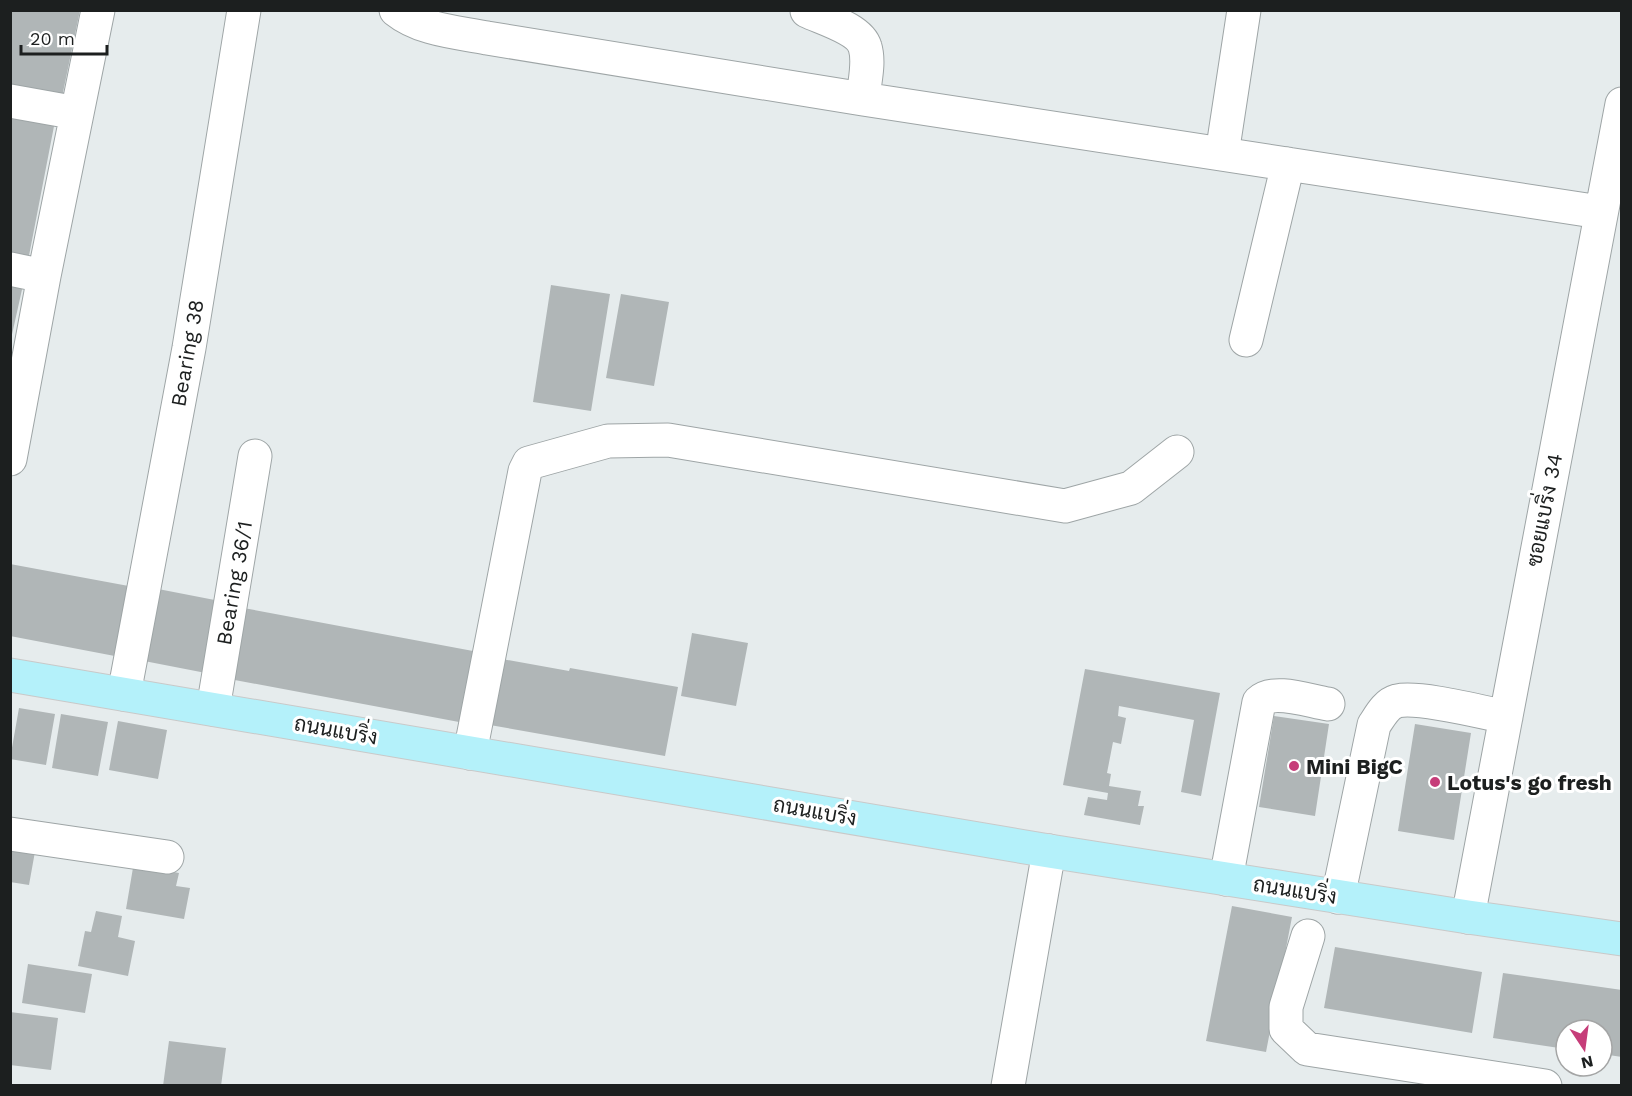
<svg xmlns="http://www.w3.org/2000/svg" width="1632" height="1096" font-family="'Work Sans',Sarabun,sans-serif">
	<rect width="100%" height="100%" fill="#e6eced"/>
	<!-- building -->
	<path fill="#b0b6b7" d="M10,10H80L61,102L10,92Z
		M10,112L55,121L28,261L10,258Z
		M10,283L23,285L11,339H10Z
		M551,285L610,294L591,411L533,402Z
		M621,294L669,302L654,386L606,378Z
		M10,564L134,587L120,657L10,636Z
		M153,588L225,602L211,674L139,660Z
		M238,607L473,651L459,722L224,678Z
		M692,633L748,643L736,706L681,696Z
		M502,659L569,671L570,668L678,687L665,756L490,725Z
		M1085,669L1220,693L1201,796L1181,792L1194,720L1119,706L1118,716L1126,718L1121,744L1113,742L1107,773L1111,774L1109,786L1141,791L1138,806H1144L1140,825L1084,815L1088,797L1107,800L1108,793L1063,785Z
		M19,708L55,714L46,765L10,759Z
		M61,714L108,722L98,776L52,768Z
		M1274,716L1329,724L1315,816L1259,807Z
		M118,721L167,730L158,779L109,770Z
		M1415,724L1471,733L1454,840L1398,831Z
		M10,841L36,846L29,885L10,882Z
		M135,856L168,871L179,873L176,886L190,888L184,919L126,909Z
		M1232,906L1292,917L1266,1052L1206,1041Z
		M96,911L122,916L118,937L135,941L128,976L78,966L85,931L91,932Z
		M1335,947L1482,972L1472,1033L1324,1008Z
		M28,964L92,974L85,1013L22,1003Z
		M1503,973L1622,990V1057L1602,1054V1030H1566V1049L1493,1038Z
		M10,1012L58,1018L51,1070L10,1065Z
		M169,1041L226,1048L221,1086H163Z"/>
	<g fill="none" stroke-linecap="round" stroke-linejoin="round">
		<!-- minor casing -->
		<g stroke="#9ea5a6" stroke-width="35">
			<path id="minor" d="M396,10C421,30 457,32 487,38L863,99L1600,212
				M807,11C824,19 860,29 865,47C870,63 864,83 863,99
				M10,101L77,113
				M1222,154L1244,10
				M10,269L44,276
				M1246,340L1288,164
				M10,459L44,276L98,10
				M124,694L189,348L244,10
				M213,709L255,456
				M470,753L525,471L529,463L608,441L668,440L1065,506L1131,488L1177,452
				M10,834L167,857
				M1226,879L1259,702C1273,688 1309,701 1328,704
				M1338,897L1374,725C1380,716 1386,704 1397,701C1419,696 1481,712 1506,717
				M1468,917L1622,104
				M1308,936L1286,1007V1029L1307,1049L1545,1086
				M1008,1086L1049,851"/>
		</g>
		<!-- major casing -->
		<g stroke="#c9c9c9" stroke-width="35">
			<path id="major" d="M10,675L1049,851L1468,917L1622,939"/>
		</g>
		<!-- minor -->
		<use href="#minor" stroke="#fff" stroke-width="33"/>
		<!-- major -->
		<use href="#major" stroke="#b4f1fa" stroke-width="33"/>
	</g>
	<!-- markers -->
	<g fill="#c63d79" stroke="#fff" stroke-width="2">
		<circle cx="1294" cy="766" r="6"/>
		<circle cx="1435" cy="782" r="6"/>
	</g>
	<g text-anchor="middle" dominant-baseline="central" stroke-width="6" stroke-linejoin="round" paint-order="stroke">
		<!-- street labels -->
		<g font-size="21" fill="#1c1f1f" stroke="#fff">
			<text transform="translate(187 353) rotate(-80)">Bearing 38</text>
			<text transform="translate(1544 510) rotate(-79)">ซอยแบริ่ง 34</text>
			<text transform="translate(234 583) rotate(-80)">Bearing 36/1</text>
			<text transform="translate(336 730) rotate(10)">ถนนแบริ่ง</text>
			<text transform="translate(815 811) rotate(10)">ถนนแบริ่ง</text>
			<text transform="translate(1295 890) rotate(9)">ถนนแบริ่ง</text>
		</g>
		<!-- poi labels -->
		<g font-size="21" font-weight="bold" fill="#1c1f1f" stroke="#fff" text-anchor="start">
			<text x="1306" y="766">Mini BigC</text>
			<text x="1447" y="782">Lotus's go fresh</text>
		</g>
	</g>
	<!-- border -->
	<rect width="1632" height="1096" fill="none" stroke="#1c1f1f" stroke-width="24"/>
	<!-- north arrow -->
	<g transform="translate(1584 1048) rotate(167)"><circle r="28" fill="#ffffff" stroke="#a4a5a5" stroke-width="1.5"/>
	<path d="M0-4.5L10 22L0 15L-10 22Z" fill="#c63d79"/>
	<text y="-9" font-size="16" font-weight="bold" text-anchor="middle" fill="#1c1f1f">N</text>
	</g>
	<!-- scale -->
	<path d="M21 45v9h86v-9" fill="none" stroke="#1c1f1f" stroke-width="3"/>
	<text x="30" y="45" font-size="18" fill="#1c1f1f" stroke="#ffffff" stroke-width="4.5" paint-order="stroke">20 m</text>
</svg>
